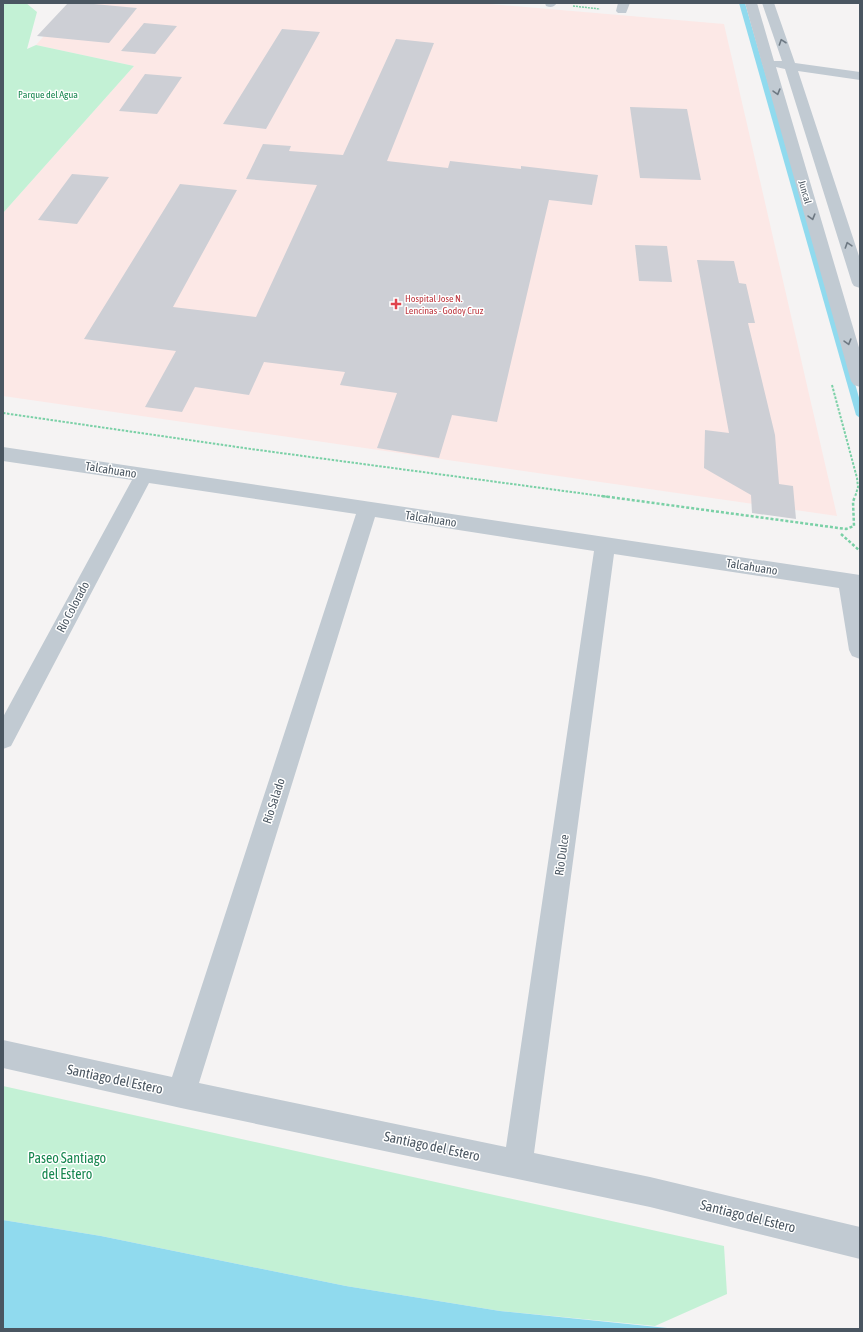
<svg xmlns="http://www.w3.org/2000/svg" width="863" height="1332" font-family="'Asap Condensed',sans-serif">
	<rect width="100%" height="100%" fill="#f5f3f3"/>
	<!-- medical -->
	<path fill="#fce8e6" d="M73,3H478L724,24L837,516L3,396V213L134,66L36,45Z"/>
	<!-- green -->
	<path fill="#c3f1d5" d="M3,3H26L37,12L27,49L36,45L134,66L3,213Z
		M3,1086L724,1246L727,1294L655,1326L500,1311L346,1286L101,1236L3,1220Z"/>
	<!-- water -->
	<path fill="#90daee" d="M3,1220L101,1236L346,1286L500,1311L677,1329H3Z"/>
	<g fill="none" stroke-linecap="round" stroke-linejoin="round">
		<!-- stream -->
		<path fill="#90daee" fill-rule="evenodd" d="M739,3H745L860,401V418L856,415Z"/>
	</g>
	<!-- building -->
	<path fill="#cdcfd5" d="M68,3H83L137,8L109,43L37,36Z
		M144,23L177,26L155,54L121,51Z
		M282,29L320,32L266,129L223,124Z
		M396,39L434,43L387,161L448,168L450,161L521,169V166L598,175L592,205L549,200L497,422L452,415L439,458L377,448L397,393L340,385L345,372L264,362L249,395L195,387L182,412L145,407L176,351L84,339L180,184L237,190L173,307L256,317L317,185L246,179L263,144L291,146L289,151L343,155Z
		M145,74L182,77L157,114L119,111Z
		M630,107L687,109L701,180L640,178Z
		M72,174L109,177L77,224L38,220Z
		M635,245L667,246L672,282L639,281Z
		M697,260L734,261L739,283L746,284L755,323H748L775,435L779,484L793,486L796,519L752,513L751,495L704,468L705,430L729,433Z"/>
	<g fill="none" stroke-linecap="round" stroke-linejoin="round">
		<!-- path-far2 -->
		<path stroke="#7ad0a6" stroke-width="1.5" stroke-dasharray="2 1" stroke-linecap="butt" d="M573,6L600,9"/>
		<!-- path-far1 -->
		<path stroke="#7ad0a6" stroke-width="2" stroke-dasharray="2.5 1.5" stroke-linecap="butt" d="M832,385L857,478L858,487L855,497
			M3,413L251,449L609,497"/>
		<!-- path -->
		<path stroke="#7ad0a6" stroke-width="2.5" stroke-dasharray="3 2" stroke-linecap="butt" d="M602,496L846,529L854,526L853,502L855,496
			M841,534L860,551"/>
		<!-- minor -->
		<path fill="#c1cad2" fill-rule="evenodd" d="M545,3H557C554,7 551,8 546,6Z
			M618,3H630L626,13H618L616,11Z
			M745,3H757L774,61H782L762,3H774L795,63L860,72V80L798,71L860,259V288L854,286L852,283L785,69L776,67L860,351V387L854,385L851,381Z
			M3,447L860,575V659L852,656L849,650L839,588L614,554L534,1153L650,1177L860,1227V1259L650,1207L181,1108L3,1068V1040L172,1077L356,514L149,483L11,746L3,749V717L132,480L3,461ZM375,517L594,551L506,1147L199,1083Z"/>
	</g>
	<!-- one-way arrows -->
	<defs><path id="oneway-chevron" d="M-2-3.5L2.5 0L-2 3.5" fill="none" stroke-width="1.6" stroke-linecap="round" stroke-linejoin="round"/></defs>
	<g stroke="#6e7983">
		<use href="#oneway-chevron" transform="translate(782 42) rotate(-109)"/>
		<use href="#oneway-chevron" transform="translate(777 92) rotate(74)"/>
		<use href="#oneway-chevron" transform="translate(812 217) rotate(74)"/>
		<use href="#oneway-chevron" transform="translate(848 245) rotate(-108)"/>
		<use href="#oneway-chevron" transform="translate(848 342) rotate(74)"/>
	</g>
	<!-- markers -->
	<path fill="#e0444e" stroke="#fff" stroke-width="1.5" d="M394 298h4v4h4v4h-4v4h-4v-4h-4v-4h4z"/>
	<g text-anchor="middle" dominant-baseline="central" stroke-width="3" stroke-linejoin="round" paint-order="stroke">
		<!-- far-park labels -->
		<g font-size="10" fill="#17864f" stroke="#fff">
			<text x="48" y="94">Parque del Agua</text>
		</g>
		<!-- far-street labels -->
		<g font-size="10" fill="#4a5661" stroke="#fff">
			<text transform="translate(805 192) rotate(74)">Juncal</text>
		</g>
		<!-- far-health labels -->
		<g font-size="10" fill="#be3a42" stroke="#fff" text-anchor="start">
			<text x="405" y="298">Hospital Jose N.<tspan x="405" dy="12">Lencinas - Godoy Cruz</tspan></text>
		</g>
		<!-- street labels -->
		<g font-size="12" fill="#4a5661" stroke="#fff">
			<text transform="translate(111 470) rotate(9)">Talcahuano</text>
			<text transform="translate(431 519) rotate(9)">Talcahuano</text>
			<text transform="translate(752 567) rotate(9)">Talcahuano</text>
			<text transform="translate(73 607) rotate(-62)">Río Colorado</text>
			<text transform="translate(274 801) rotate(-72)">Río Salado</text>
			<text transform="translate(562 855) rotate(-82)">Río Dulce</text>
		</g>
		<!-- near-street labels -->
		<g font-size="14" fill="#4a5661" stroke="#fff">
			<text transform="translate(115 1079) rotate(12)">Santiago del Estero</text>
			<text transform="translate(432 1146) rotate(12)">Santiago del Estero</text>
			<text transform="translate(748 1216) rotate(14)">Santiago del Estero</text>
		</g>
		<!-- near-park labels -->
		<g font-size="14" fill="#17864f" stroke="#fff">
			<text x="67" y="1158">Paseo Santiago<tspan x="67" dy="16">del Estero</tspan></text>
		</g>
	</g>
	<!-- border -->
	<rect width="863" height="1332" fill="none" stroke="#4a5661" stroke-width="8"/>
</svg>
